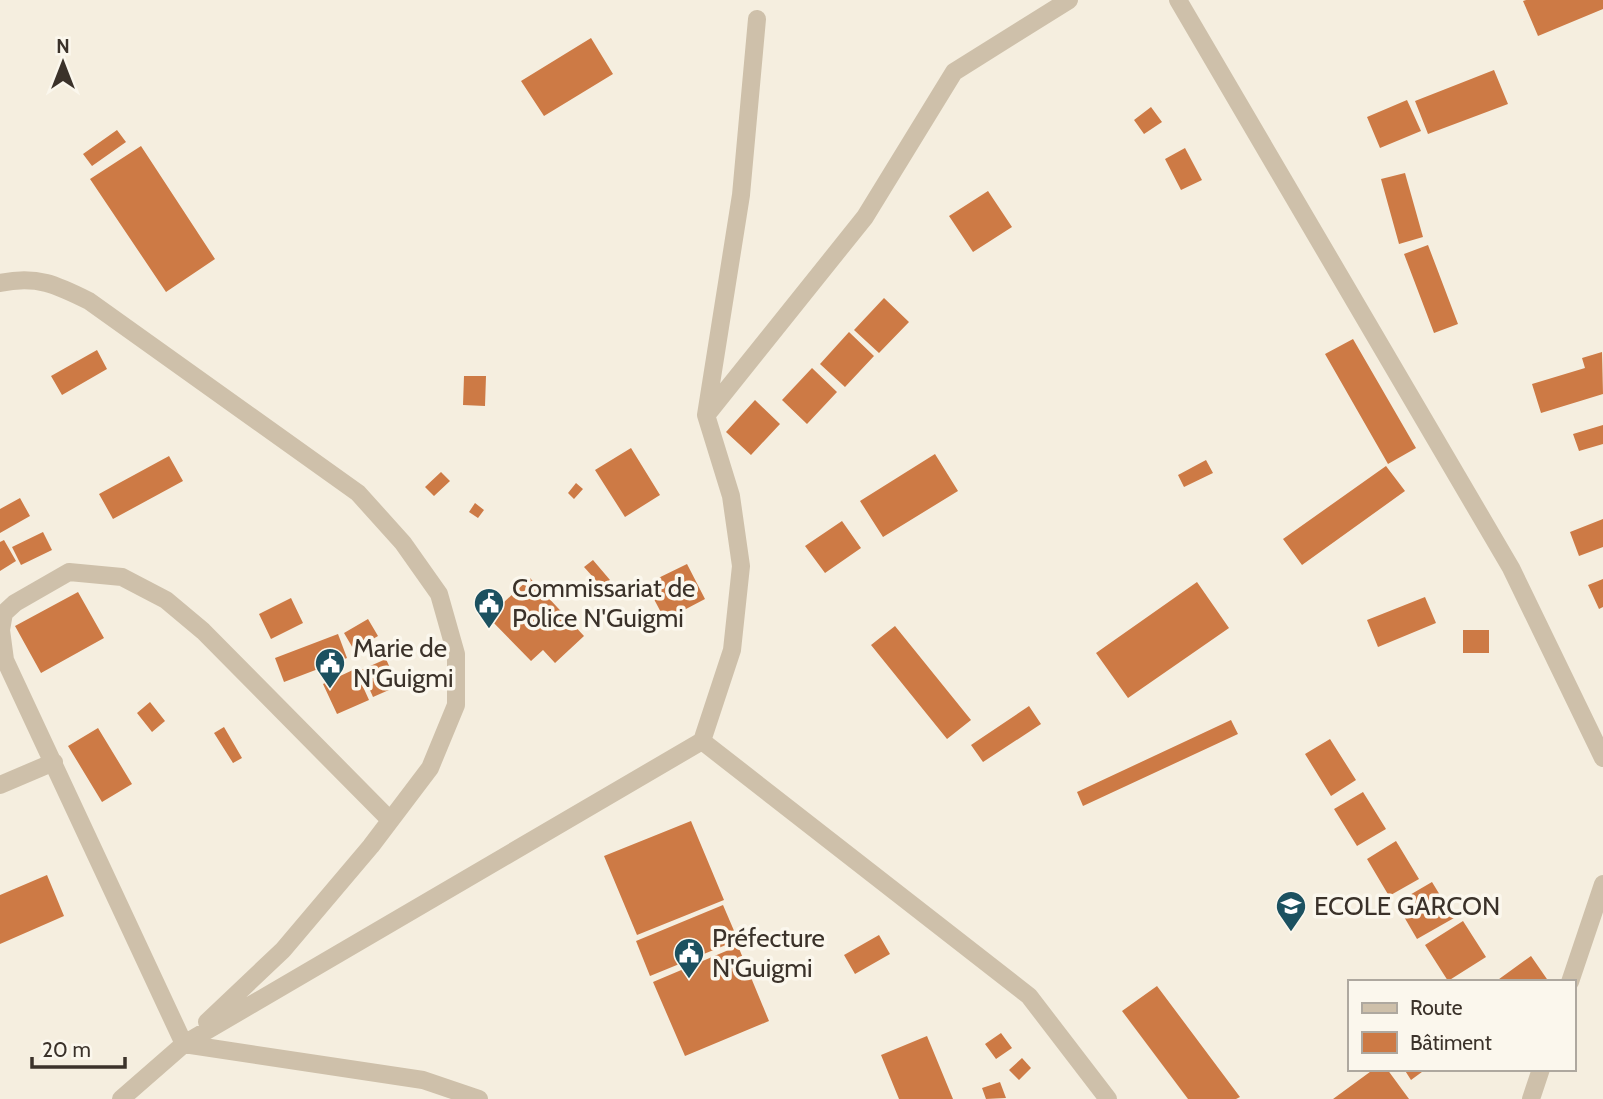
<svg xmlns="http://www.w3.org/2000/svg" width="1603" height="1099" font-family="Cabin,sans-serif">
	<rect width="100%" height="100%" fill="#f5eedf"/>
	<!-- building -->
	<path fill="#cd7a45" d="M1526,0H1603V9L1538,36L1523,1Z
		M591,38L613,74L544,116L521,81Z
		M1494,70L1508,104L1428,134L1415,101Z
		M1407,100L1421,131L1380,148L1367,117Z
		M1151,107L1162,122L1144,134L1134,120Z
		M117,130L126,142L92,166L83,154Z
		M141,146L215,259L166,292L90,179Z
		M1185,148L1202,180L1181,190L1165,159Z
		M1405,173L1423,237L1399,244L1381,179Z
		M988,191L1012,227L973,252L949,216Z
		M1428,245L1458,324L1434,333L1404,254Z
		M884,298L909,322L879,353L854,330Z
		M849,332L874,356L845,387L820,364Z
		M1353,339L1416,448L1388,464L1325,354Z
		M97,350L107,369L62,395L51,376Z
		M1602,352L1603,394L1541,413L1532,384L1585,368L1582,358Z
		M812,368L837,392L807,424L782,400Z
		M464,376H486L485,406L463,405Z
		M755,400L780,424L751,455L726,432Z
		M1603,425V444L1579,451L1573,434Z
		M631,448L660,495L625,517L595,470Z
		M935,454L958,491L883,537L860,501Z
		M169,456L183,481L113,519L99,494Z
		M1206,460L1213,473L1184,487L1178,475Z
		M1386,466L1405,491L1302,565L1283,539Z
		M441,472L450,481L434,496L425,487Z
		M576,483L583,489L574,499L568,493Z
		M20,498L30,516L0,533V509Z
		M475,503L484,510L478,518L469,512Z
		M1603,519V547L1579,556L1570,532Z
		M842,521L861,548L825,573L805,546Z
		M43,532L52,550L21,565L12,547Z
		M4,540L16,561L0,571V542Z
		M593,560L610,580L602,587L584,567Z
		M687,564L705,599L665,620L646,584Z
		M530,578L584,636L555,663L543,650L531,661L488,617Z
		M1603,579V607L1599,609L1588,585Z
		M1197,582L1229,628L1128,698L1096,653Z
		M78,592L104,638L41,673L15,626Z
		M1425,597L1436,623L1378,647L1367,620Z
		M291,598L303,623L271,639L259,614Z
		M368,619L378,636L354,650L344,633Z
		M895,626L971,720L947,739L871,645Z
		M1463,630H1489V653H1463Z
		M338,634L347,658L284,682L275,658Z
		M386,659L398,686L373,697L361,670Z
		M355,669L369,700L337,714L323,684Z
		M150,702L165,721L152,732L137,713Z
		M1029,706L1041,724L983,762L971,745Z
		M1231,720L1238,734L1083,806L1077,792Z
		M224,727L242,758L233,763L214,733Z
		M98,728L132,784L102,802L68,746Z
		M1330,739L1356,780L1331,796L1305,754Z
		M1363,792L1386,829L1357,846L1334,809Z
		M691,821L724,900L637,935L604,856Z
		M1396,841L1419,879L1389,896L1367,859Z
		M47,875L64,916L0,944V895Z
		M1432,882L1454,918L1417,939L1396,903Z
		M723,905L738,940L650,976L636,941Z
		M1463,921L1486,957L1448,981L1425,945Z
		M879,935L890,954L855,974L844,955Z
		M738,946L769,1021L685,1056L653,982Z
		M1531,956L1549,982H1495Z
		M1157,986L1240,1097L1236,1099H1188L1122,1011Z
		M1001,1033L1012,1048L996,1059L985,1044Z
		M927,1036L953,1099H899L881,1055Z
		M1022,1058L1031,1068L1019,1080L1009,1070Z
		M1374,1069H1387L1409,1099H1333Z
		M1404,1069H1426L1411,1080Z
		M1000,1082L1006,1098L986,1099L982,1088Z"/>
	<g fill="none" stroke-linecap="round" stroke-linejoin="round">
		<!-- street -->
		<path stroke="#cec0aa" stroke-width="18" d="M1178,0L1511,568L1603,758
			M0,283C37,275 57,285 89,301L358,493L403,543L439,594L456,654V705L430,768L371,846L283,950L207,1022
			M708,413L865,217L954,72L1069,0
			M702,741L1029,996L1108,1099
			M0,785L54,762
			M1570,982L1603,884
			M184,1044L702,741L732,650L741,566L731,496L706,415L741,195L757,19
			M184,1044L5,660L1,630L4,613L15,603L69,572L122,577L166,600L203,631L390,820
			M121,1099L184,1044L423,1080L479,1099
			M1531,1099L1541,1069"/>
	</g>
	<!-- icons -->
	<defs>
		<g id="civic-pin" transform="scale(1.575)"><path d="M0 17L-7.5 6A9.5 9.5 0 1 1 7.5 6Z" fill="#1c5160" stroke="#fbf7ed"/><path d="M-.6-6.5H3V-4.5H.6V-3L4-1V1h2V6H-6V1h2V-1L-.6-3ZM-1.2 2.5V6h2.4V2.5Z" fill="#fff"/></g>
		<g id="school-pin" transform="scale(1.575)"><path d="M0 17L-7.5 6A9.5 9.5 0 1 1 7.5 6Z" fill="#1c5160" stroke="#fbf7ed"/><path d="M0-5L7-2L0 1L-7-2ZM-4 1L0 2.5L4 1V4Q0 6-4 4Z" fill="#fff"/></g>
	</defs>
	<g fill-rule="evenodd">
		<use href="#civic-pin" x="489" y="603"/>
		<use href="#civic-pin" x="330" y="663"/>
		<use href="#school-pin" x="1291" y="906"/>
		<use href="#civic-pin" x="689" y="953"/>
	</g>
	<g text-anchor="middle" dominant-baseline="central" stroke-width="7" stroke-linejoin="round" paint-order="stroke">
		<!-- poi labels -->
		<g font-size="26" fill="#3b322a" stroke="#fbf7ed" text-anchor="start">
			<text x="512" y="588">Commissariat de<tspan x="512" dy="30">Police N'Guigmi</tspan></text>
			<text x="353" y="648">Marie de<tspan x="353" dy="30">N'Guigmi</tspan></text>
			<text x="1314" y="906">ECOLE GARCON</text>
			<text x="712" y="938">Préfecture<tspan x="712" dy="30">N'Guigmi</tspan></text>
		</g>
	</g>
	<!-- legend -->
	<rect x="1348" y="980" width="228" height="91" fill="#fbf7ed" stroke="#aea89f" stroke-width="2"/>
	<rect x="1362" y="1003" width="35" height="10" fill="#cec0aa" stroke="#aea89f" stroke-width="2"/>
	<text x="1410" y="1015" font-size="21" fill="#3b322a">Route</text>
	<rect x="1362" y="1032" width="35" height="21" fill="#cd7a45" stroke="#aea89f" stroke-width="2"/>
	<text x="1410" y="1050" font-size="21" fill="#3b322a">Bâtiment</text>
	<!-- north arrow -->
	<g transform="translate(63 63)" stroke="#fbf7ed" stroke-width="5" paint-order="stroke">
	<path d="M0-5L12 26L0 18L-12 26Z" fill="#3b322a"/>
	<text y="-10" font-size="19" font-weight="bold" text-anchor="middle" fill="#3b322a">N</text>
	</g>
	<!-- scale -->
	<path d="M32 1057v10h93v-10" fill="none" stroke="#3b322a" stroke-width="3.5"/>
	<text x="42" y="1057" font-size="21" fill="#3b322a" stroke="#fbf7ed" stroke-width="5" paint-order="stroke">20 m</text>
</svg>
